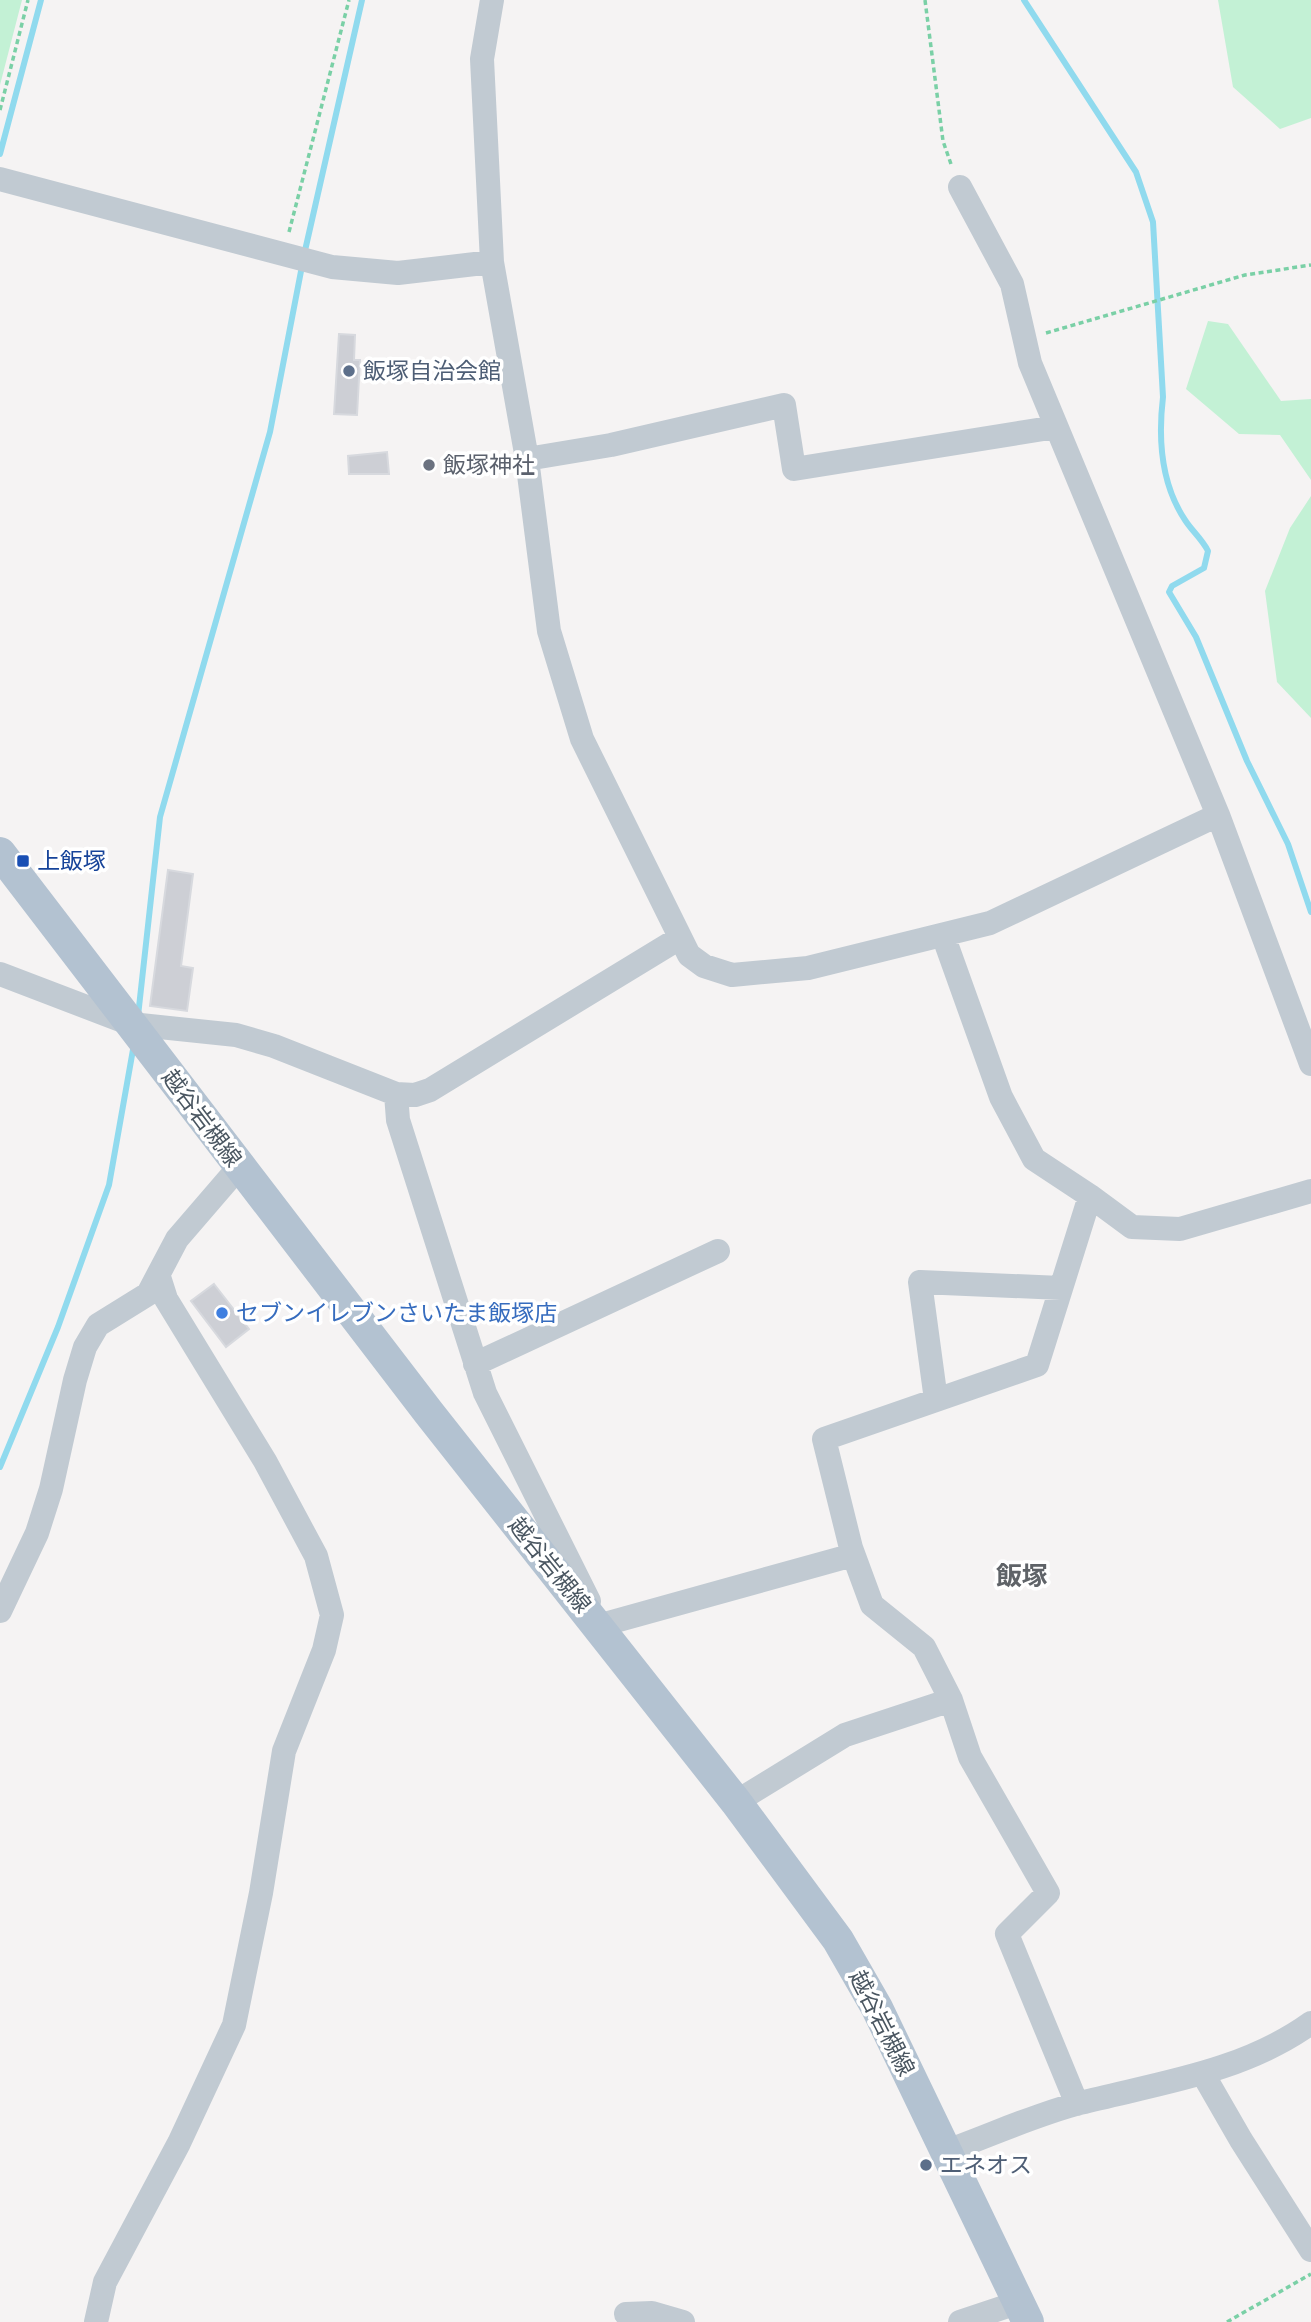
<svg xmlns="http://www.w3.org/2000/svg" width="1311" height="2322" font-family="Helvetica,'Noto Sans JP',sans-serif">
	<rect width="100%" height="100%" fill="#f5f3f3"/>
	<!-- green -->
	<path fill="#c3f1d5" d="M0,0H22L0,85Z
		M1218,0H1311V118L1280,129L1233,87Z
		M1208,321L1228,324L1281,401L1311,399V480L1280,435L1239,434L1186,389Z
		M1311,496V718L1277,682L1265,591L1290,528Z"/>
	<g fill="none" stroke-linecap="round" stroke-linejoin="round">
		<!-- stream -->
		<path stroke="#90daee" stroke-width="6" d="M1024,0L1136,172L1153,222L1163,397C1158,439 1161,484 1185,520C1192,531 1202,539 1208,551L1204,568L1172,586L1169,592L1196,637L1247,761L1288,844L1311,912
			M0,154L41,0
			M304,255L362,0
			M138,1016L160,817L270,432L302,266
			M0,1467L58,1327L109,1185L134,1044"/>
	</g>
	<!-- building -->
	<path fill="#cdcfd5" stroke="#d7d9de" stroke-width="2" d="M339,334L355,335L354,360H360L357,415L334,414Z
		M387,452L389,474H349L348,456Z
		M168,870L193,874L181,966L193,968L187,1011L150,1006Z
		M214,1284L249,1329L226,1347L191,1301Z"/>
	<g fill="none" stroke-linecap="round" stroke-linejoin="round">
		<!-- path -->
		<path stroke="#7ad0a6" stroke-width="3.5" stroke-dasharray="5 3.5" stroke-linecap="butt" d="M925,0L943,141L952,167
			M0,110L28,0
			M289,232L349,0
			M1046,333L1245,275L1311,265
			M1227,2322L1311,2274"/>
		<!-- minor -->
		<path stroke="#c1cad2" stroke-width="24" d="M492,0L482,59L492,262L527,459L549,631L582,739L689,955L704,966L732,975L808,968L990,923L1218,815
			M0,179L332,267L398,273L492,262
			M960,187L1012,284L1030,363L1218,815L1311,1064
			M527,459L611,445L784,405L794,469L1056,427
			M943,935L1001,1097L1034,1159L1090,1196L1037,1365L824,1439L851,1548L872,1605L924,1647L951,1700L970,1757L1048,1893L1007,1934L1077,2104
			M0,974L131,1024L236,1035L274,1046L396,1094L415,1095L430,1090L678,939
			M396,1094L398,1120L485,1393L589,1601
			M1090,1196L1132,1227L1180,1229L1311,1191
			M475,1364L718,1251
			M936,1400L920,1282L1061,1288
			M0,1611L37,1533L51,1489L75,1380L85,1347L98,1325L148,1294L177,1239L239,1167
			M601,1625L853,1555
			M736,1802L845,1735L951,1700
			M1203,2074L1241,2140L1311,2250
			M944,2152C989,2136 1034,2115 1080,2103C1159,2083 1243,2072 1311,2023
			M626,2314L652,2313L683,2322
			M96,2322L105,2282L179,2143L234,2025L261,1893L284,1751L324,1650L332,1615L316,1556L265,1461L166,1299L159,1277
			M960,2322L1017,2303"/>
		<!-- major -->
		<path stroke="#b3c2d1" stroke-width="32" d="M0,853L429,1413L736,1802L838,1940L877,2008L1028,2322"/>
	</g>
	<!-- markers -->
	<g fill="#5c6f8a" stroke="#fff" stroke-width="2.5">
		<circle cx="349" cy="371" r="7"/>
		<circle cx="926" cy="2165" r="7"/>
	</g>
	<circle fill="#6b7280" stroke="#fff" stroke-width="2.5" cx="429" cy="465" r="7"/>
	<rect fill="#1a4fb4" stroke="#fff" stroke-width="2.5" x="16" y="854" width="14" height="14" rx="3.5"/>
	<circle fill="#3f7fe0" stroke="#fff" stroke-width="2.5" cx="222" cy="1313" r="7"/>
	<g text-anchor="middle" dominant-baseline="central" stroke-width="7" stroke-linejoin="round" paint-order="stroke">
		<!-- service labels -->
		<g font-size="23" fill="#4e5e75" stroke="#fff" text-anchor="start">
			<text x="363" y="371">飯塚自治会館</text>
			<text x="940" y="2165">エネオス</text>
		</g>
		<!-- worship labels -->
		<g font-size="23" fill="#5b616d" stroke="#fff" text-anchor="start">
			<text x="443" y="465">飯塚神社</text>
		</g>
		<!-- transit labels -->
		<g font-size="23" fill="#164399" stroke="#fff" text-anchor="start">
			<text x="37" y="861">上飯塚</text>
		</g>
		<!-- street labels -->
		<g font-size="23" fill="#4a5661" stroke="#fff">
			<text transform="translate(202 1118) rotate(53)">越谷岩槻線</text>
			<text transform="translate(550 1565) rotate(51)">越谷岩槻線</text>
			<text transform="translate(882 2023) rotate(63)">越谷岩槻線</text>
		</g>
		<!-- shop labels -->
		<g font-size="23" fill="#366cbe" stroke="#fff" text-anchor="start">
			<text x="236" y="1313">セブンイレブンさいたま飯塚店</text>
		</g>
		<!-- quarter labels -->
		<g font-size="26" font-weight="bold" fill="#5f6368" stroke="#fff">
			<text x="1022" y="1576">飯塚</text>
		</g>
	</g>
</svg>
